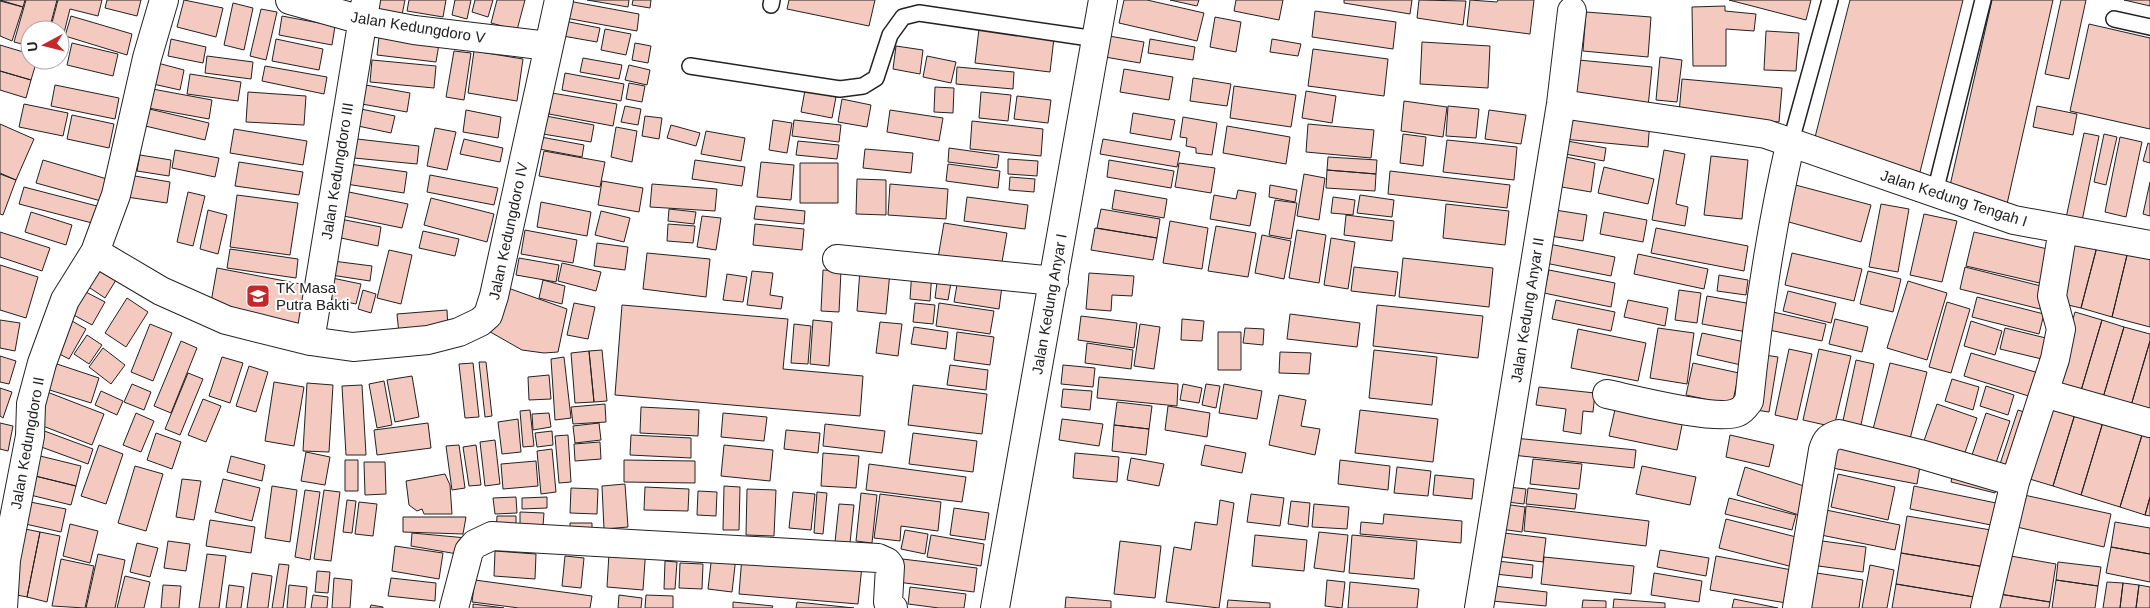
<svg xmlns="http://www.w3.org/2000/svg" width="2150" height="608" font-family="Helvetica,sans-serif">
	<rect width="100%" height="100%" fill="#fff"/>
	<!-- building -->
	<path fill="#f3c9c0" stroke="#222" d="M0,0H25L23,7Z
		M26,0H57L49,30H30V46L14,42Z
		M58,0H102L98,16L70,9L61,45L60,30H50Z
		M107,0H141L137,16L105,8Z
		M184,0L223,8L216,37L177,27Z
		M370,0H405L402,15L369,9Z
		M409,0H446L443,17L407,11Z
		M455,0H471L467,19L452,15Z
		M475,0H493L488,17L472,12Z
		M497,0H525L517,30L491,23Z
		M563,0L639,14L637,31L560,17Z
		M587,0H629L628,7Z
		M633,0H651L650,8L632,5Z
		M789,0H875L869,26L787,9Z
		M1124,0H1147L1204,13L1197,41L1119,23Z
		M1170,0H1199L1197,6Z
		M1236,0H1283L1279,20L1234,11Z
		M1344,0H1412L1410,14L1344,3Z
		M1419,0L1466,1L1463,25L1417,18Z
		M1470,0L1497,2L1498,0H1534L1530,34L1467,26Z
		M1729,0H1811L1806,20Z
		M1850,0H1963L1920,172L1813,145Z
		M1992,0H2053L2007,204L1949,190Z
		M2061,0H2086L2069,79L2045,74Z
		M2124,0H2150V6Z
		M0,1L23,7L12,41L0,36Z
		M233,3L253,8L244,50L224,45Z
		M1725,6V11L1756,14L1754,31L1726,29V66H1693L1692,7Z
		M261,9L277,12L266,60L250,56Z
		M1315,11L1396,22L1393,49L1312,37Z
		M1586,12L1651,17L1648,57L1583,51Z
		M71,16L132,34L127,55L65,36Z
		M282,16L335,26L332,45L279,35Z
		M1215,17L1241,22L1236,52L1210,47Z
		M559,20L600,28L597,42L557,35Z
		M2089,24L2150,38V129L2070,111Z
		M605,29L631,34L626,55L601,50Z
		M979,29L1054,38L1050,72L975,63Z
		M1766,31L1799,33L1796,71L1764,70Z
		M1103,35L1144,42L1140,63L1099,56Z
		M379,37L439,44L436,62L377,55Z
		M171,39L206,47L203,63L168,56Z
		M276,39L323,49L319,70L272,61Z
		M1150,39L1195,47L1193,60L1148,53Z
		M1272,39L1301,44L1298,56L1270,52Z
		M1422,42L1490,46L1488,88L1420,84Z
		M72,43L118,54L113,76L67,65Z
		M635,43L651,46L648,63L632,60Z
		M0,45L30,54V60H37L31,80L0,71Z
		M896,46L923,50L920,74L893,69Z
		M1313,49L1388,59L1384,96L1308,86Z
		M454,51L471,53L464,100L446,97Z
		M474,51L523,59L517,101L468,93Z
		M207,56L253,62L251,79L205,73Z
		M927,56L956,62L951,83L923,77Z
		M1660,57L1682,60L1677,102L1656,100Z
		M583,58L622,65L619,79L580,72Z
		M1568,59L1652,67L1648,107L1564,99Z
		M372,60L436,66L434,88L370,82Z
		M150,61L184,70L180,90L144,82Z
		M629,65L650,70L647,85L625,80Z
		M265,66L327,77L324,94L262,81Z
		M957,67L1014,72L1013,89L956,84Z
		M1124,69L1173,77L1169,100L1120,92Z
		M0,71L31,80L26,98L0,90Z
		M565,73L624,84L621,101L562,90Z
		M190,74L241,82L238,101L187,94Z
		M1193,78L1231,84L1227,106L1190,101Z
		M1682,79L1782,88L1779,122L1679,113Z
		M629,83L645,86L642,102L626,99Z
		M360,84L410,93L407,112L356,103Z
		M55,85L119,98L115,119L51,106Z
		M1234,86L1296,95L1291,127L1230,118Z
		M935,87L954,88L953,113L934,112Z
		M147,88L212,100L209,119L143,107Z
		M805,90L836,97L832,118L801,112Z
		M1306,91L1336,96L1332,123L1302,118Z
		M248,92L306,96L304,125L246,122Z
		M981,92L1011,95L1008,121L979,118Z
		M552,93L617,104L613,126L549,114Z
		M1017,96L1051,100L1048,123L1014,119Z
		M842,99L871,105L867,127L838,122Z
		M1404,101L1447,107L1443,137L1401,131Z
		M24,104L68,113L63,136L19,127Z
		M625,106L641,109L638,125L621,122Z
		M1448,106L1479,109L1476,138L1446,136Z
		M2037,106L2077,114L2073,135L2033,127Z
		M145,108L209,123L205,140L141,125Z
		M361,109L395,116L391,133L358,126Z
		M466,110L501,117L498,138L463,132Z
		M890,110L943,118L939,141L887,132Z
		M1489,110L1526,115L1521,144L1485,139Z
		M1565,111L1650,119L1648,147L1563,139Z
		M1133,113L1175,120L1171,140L1130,133Z
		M72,115L114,124L109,148L67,139Z
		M546,116L594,125L591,142L543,134Z
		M645,116L662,118L659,139L642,136Z
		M1183,117L1217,123L1212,155L1196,153V148L1186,146L1187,138L1180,137Z
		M773,120L792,123L787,153L769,150Z
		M794,120L841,125L839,142L792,136Z
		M972,121L1043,129L1041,156L970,149Z
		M0,124L34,139L16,180L0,173Z
		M1308,124L1374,130L1371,158L1306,152Z
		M671,125L700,133L696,146L667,138Z
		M1227,126L1290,137L1286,164L1223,153Z
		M616,127L637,131L632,162L611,157Z
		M435,128L456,132L447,170L427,166Z
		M234,129L307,141L303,165L230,153Z
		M706,131L745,138L741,161L701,154Z
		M2084,133L2099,136L2082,221L2066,218Z
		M1403,134L1426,137L1423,166L1400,163Z
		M2104,134L2117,137L2106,185L2094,182Z
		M541,137L584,145L582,157L539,149Z
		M2120,137L2142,142L2126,217L2105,212Z
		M357,139L419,146L417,164L354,158Z
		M464,139L503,148L500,162L460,154Z
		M1103,139L1180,152L1177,167L1100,154Z
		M1447,140L1517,147L1514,180L1443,172Z
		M798,141L839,145L837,159L796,155Z
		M1567,141L1606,148L1604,161L1565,154Z
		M2148,143L2150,144V163L2143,161Z
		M949,148L999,155L997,168L948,162Z
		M865,149L913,153L911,173L863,168Z
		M175,150L219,158L215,177L172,168Z
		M1664,150L1685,154L1676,204L1688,207L1685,226L1652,220Z
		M544,151L605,162L600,187L539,176Z
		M140,155L171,160L169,176L137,171Z
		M1561,156L1595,163L1591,192L1556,186Z
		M1711,156L1748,160L1742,219L1704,215Z
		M1328,157L1377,160L1376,174L1327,170Z
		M1008,159L1038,161L1037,176L1008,174Z
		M43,160L107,179L101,201L36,183Z
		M695,160L745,167L742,186L692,179Z
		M1109,160L1174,171L1171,188L1107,177Z
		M239,162L303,172L299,195L235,186Z
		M761,162L794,165L791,200L757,197Z
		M800,163H838V203H800Z
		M1179,163L1215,168L1211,193L1175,187Z
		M349,164L407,172L404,193L346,184Z
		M948,164L1000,171L998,188L946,181Z
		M1604,167L1654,179L1648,204L1598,193Z
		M1327,170L1376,174L1375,191L1326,188Z
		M1390,171L1510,185L1507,208L1388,194Z
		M0,174L16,180L3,215L0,214Z
		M123,174L170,182L167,203L120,196Z
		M1304,174L1325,178L1319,220L1297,216Z
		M430,175L498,188L494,205L427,192Z
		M1010,177L1035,179L1034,192L1009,190Z
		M857,179L886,180V215L856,214Z
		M602,181L643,188L639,212L598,205Z
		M2150,182V216L2143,214Z
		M1788,183L1871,205L1861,242L1778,219Z
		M652,184L717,189L715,211L650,207Z
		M890,184L948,189L946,219L888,215Z
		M1270,185L1297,190L1295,202L1269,197Z
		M24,187L97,206L92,223L19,204Z
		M339,190L408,204L402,228L334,214Z
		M1115,190L1167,199L1164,218L1112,209Z
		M1238,190L1256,193L1250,226L1210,219L1214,195L1236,199Z
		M188,192L205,196L193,246L177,242Z
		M237,195L298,203L290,255L230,247Z
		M1360,195L1394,200L1392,217L1357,213Z
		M967,197L1028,205L1025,229L964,221Z
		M1333,197L1355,200L1353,215L1331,213Z
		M431,198L494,214L487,242L424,225Z
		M1275,200L1297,203L1291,239L1269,235Z
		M541,202L591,212L587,236L537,227Z
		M1446,204L1509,211L1505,245L1443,238Z
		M1881,204L1909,209L1898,272L1869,267Z
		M756,206L805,211L804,224L754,219Z
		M669,209L696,212L694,224L668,221Z
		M1101,209L1160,219L1157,238L1097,228Z
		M208,210L227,215L218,254L200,249Z
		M1555,210L1587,215L1583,241L1550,236Z
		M601,211L630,218L624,242L595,235Z
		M31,212L72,225L66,245L25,232Z
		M1604,212L1647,220L1643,242L1600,234Z
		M1924,214L1957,221L1942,282L1910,275Z
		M1346,215L1394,221L1392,241L1344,235Z
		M702,216L721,218L716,250L697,247Z
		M335,218L381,227L378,246L332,236Z
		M1170,221L1208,228L1202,269L1163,263Z
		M944,223L1007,233L1001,268L938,258Z
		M668,224L695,226L693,243L667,241Z
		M755,224L804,229L802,250L753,245Z
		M1216,226L1256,233L1248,277L1208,271Z
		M1095,228L1157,238L1153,260L1091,250Z
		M1656,228L1748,246L1744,271L1651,253Z
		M525,230L577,240L573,263L521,254Z
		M1297,230L1326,235L1319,283L1289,278Z
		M423,231L459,239L455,256L419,248Z
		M0,232L50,248L42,271L0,257Z
		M1974,232L2052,250L2044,284L1966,266Z
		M2073,232L2099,239L2081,308L2055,302Z
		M1262,235L1291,241L1284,279L1255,273Z
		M1331,238L1355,242L1348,289L1324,285Z
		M2099,239L2129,247L2112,317L2081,308Z
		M597,243L628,247L625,270L594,266Z
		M1549,244L1615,257L1611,276L1545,263Z
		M2129,247L2150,250V327L2112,317Z
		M230,249L298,259L296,278L227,268Z
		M389,250L412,255L401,304L377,298Z
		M647,253L710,259L706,297L643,289Z
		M1792,253L1862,269L1854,301L1785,285Z
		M1638,254L1708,269L1704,289L1634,274Z
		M519,258L559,265L556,282L516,275Z
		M1403,258L1493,268L1489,307L1399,297Z
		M333,261L372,266L370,281L331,275Z
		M562,263L601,272L596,291L558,281Z
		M100,264L119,275L105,298L87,286Z
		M0,265L38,277L26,318L0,310Z
		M1354,267L1398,272L1395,296L1351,291Z
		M1965,267L2045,287L2040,309L1960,289Z
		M217,268L306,285L299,325L210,308Z
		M860,269L890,272L886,314L857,311Z
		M912,269L932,271L930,301L910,299Z
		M823,270L841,271L839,312L821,311Z
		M1549,270L1615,283L1611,307L1544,293Z
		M752,271L773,273L770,295L783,297L781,309L747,305Z
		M1868,271L1901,279L1893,312L1860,304Z
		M1089,273L1134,276L1132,296L1112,295L1111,311L1086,309Z
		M727,274L747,277L743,302L723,300Z
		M938,275L952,277L948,300L935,298Z
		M1719,275L1748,280L1746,295L1717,291Z
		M332,278L361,284L356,304L327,298Z
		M958,279L1002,286L999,309L954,302Z
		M543,280L565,286L562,304L539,298Z
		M1908,281L1947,293L1927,360L1887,348Z
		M508,288L567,309L558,352L544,353L522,350L485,329Z
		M82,290L105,302L92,325L70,313Z
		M363,290L376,294L371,313L358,309Z
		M1679,290L1701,293L1697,323L1675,320Z
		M1788,291L1836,303L1831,323L1783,311Z
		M1707,296L1752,304L1747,332L1702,324Z
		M1977,297L2044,314L2039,334L1972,317Z
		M127,298L148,312L126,347L105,333Z
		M1556,300L1615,312L1611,331L1552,319Z
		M1628,300L1668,308L1665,326L1624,317Z
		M1947,302L1970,309L1951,373L1929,367Z
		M574,303L595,307L588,339L567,335Z
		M915,303L935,305L933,324L913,322Z
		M939,303L994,311L990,334L936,326Z
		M622,305L788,319L783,369L863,376L860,416L615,395Z
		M1377,305L1483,316L1478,358L1373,346Z
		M447,310L448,329L399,334L397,314Z
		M1773,312L1826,324L1822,341L1769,330Z
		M2075,312L2102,320L2080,394L2053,387Z
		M1290,314L1360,323L1357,347L1287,339Z
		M1081,316L1137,323L1134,348L1078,340Z
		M65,317L86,329L69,359L48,348Z
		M1182,319L1204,321L1202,341L1181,340Z
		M1835,319L1868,327L1862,352L1829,344Z
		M0,320L20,323L15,351L0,348Z
		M813,320L832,322L829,366L810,364Z
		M2102,320L2124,327L2102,401L2080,394Z
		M1971,321L2002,331L1995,355L1964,346Z
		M880,322L902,324L898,356L876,353Z
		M150,324L172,333L153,381L131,372Z
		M794,324L811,326L808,364L791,363Z
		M1140,324L1160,327L1154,369L1134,366Z
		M914,327L948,332L946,349L911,344Z
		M2124,327L2150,334V341L2130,409L2102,401Z
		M1245,328L1264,329L1263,345L1243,343Z
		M1658,328L1694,333L1687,384L1650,378Z
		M2005,328L2054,340L2050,361L2000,349Z
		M1578,329L1646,343L1638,381L1571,368Z
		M957,332L994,337L990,365L954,360Z
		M1218,332H1241V370H1218Z
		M1702,333L1745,342L1741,365L1697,355Z
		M87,335L102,345L89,364L74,354Z
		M181,341L197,348L171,413L154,406Z
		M2150,341V415L2130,409Z
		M1087,343L1133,350L1131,369L1085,363Z
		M103,348L125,365L111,384L89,367Z
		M1789,349L1812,354L1797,420L1775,415Z
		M1819,349L1851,356L1834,427L1803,420Z
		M602,350L607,401L594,402L589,351Z
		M1374,350L1437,357L1432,405L1369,398Z
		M589,351L594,402L575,403L571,353Z
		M1280,352L1311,353L1309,374L1279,373Z
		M1971,353L2042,374L2035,398L1964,376Z
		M1758,354L1778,357L1769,412L1749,409Z
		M0,356L16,361L9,384L0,382Z
		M222,357L243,363L230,403L209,396Z
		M564,357L571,418L555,420L551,359Z
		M1856,360L1874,364L1859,434L1841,430Z
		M48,361L99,378L91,403L40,387Z
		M479,362H486L492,416L485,417Z
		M473,363L479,417L465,418L459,364Z
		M1693,363L1739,373L1732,405L1686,395Z
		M1890,363L1927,372L1908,447L1871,437Z
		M950,365L988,370L986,390L947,385Z
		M1063,365L1095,368L1093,387L1061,384Z
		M249,366L268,372L256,412L236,406Z
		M188,373L203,379L180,435L165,429Z
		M549,375L551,399L529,400L528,377Z
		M412,376L419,417L395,422L387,380Z
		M1099,377L1178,384L1177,406L1097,398Z
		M1952,379L1979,387L1973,410L1945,401Z
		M384,381L392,425L377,428L369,384Z
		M274,382L304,387L294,446L265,441Z
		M307,383L333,385L329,452L303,451Z
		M132,384L151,392L144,410L124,402Z
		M1183,384L1202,388L1199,403L1180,400Z
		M1206,384L1220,386L1216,408L1202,405Z
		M1224,384L1262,391L1257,419L1219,413Z
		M362,385L366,455H346L342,386Z
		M913,385L987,394L982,434L908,425Z
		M1986,386L2014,395L2008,415L1980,406Z
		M1539,387L1595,393L1593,412L1583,411L1581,434L1563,431L1566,409L1536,405Z
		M0,388L12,392L3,418L0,416Z
		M1063,389L1092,391L1090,410L1061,407Z
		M42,390L104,414L92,445L30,421Z
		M101,391L123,401L117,415L95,405Z
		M1279,395L1306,400L1301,426L1320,429L1315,455L1269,445Z
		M203,399L221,406L206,442L188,435Z
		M1117,402L1152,406L1149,429L1114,425Z
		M605,404L606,422L573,424L571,407Z
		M1937,404L1977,418L1961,464L1921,449Z
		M1616,405L1683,420L1677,450L1609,436Z
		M2045,405L2075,414L2053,486L2023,477Z
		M1168,406L1210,413L1207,437L1165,430Z
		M641,407L699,410L698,436L640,433Z
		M530,410L534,446L523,447L520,411Z
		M1360,410L1438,419L1433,462L1355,453Z
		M2018,410L2033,415L2012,478L1997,473Z
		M136,413L154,421L141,452L123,445Z
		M549,413L551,427L533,430L532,414Z
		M723,413L767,417L764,441L721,437Z
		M1986,413L2010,421L1993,472L1969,464Z
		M2075,414L2103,422L2081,495L2053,486Z
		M518,419L521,452L502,454L498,422Z
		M1062,419L1103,424L1099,446L1059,440Z
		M2103,422L2142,435L2120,507L2081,495Z
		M0,423L13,426L8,451L0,449Z
		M428,423L431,448L377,455L374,430Z
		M599,423L601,440L575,443L573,426Z
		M825,424L885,431L882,453L823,446Z
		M1114,425L1149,429L1146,455L1112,451Z
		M39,429L93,449L88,464L33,444Z
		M786,430L820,433L818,453L784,449Z
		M552,431L553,445L537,447L535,433Z
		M156,433L181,442L172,469L147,460Z
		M913,433L977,441L973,472L909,464Z
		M568,435L571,482L559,483L555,436Z
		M631,435L691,438V458L630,455Z
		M1730,435L1774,445L1769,467L1726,457Z
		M2142,435L2150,437V497L2145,515L2120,507Z
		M1514,438L1636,450L1634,468L1512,455Z
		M495,440L500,484L485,486L480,442Z
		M600,442L601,459L575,461L574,444Z
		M1832,442L1921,460L1917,484L1827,467Z
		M99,445L123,454L106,504L81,496Z
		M459,445L465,488L452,490L446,446Z
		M476,445L481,485L469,486L463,447Z
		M724,445L773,450L770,481L721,476Z
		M1205,445L1246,453L1242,473L1201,465Z
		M552,449L556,492L541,494L537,451Z
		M306,452L330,457L325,485L301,481Z
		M28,453L81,466L76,486L23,473Z
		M823,453L859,456L856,488L821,486Z
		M1075,453L1119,457L1117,482L1073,478Z
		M231,456L265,465L262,481L227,472Z
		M1131,458L1164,464L1159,486L1127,480Z
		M1533,459L1582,464L1579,489L1530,484Z
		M345,460H358V491H345Z
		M624,460L695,461V483L624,482Z
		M1340,460L1390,466L1388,490L1338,484Z
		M536,461L538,486L503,489L501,464Z
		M364,462H385L386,494L365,495Z
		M869,464L966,477L962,502L866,490Z
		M135,466L163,474L146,531L118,523Z
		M1642,466L1696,477L1690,505L1636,494Z
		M1397,467L1431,471L1428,496L1394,493Z
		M1745,467L1807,487L1799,515L1737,495Z
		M1954,469L1998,480L1995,493L1951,482Z
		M23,473L76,486L71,505L18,492Z
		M445,474L450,485L452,514H424L422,509L417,511L409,505L406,481Z
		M1838,474L1895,487L1888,520L1831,507Z
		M1435,475L1474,479L1472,499L1433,495Z
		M182,479L201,481L194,520L176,517Z
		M223,479L260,488L252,521L215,512Z
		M625,484L628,527L604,529L602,486Z
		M272,486L297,490L290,542L265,538Z
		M724,486L740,487L739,530H723Z
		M1500,486L1526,489L1524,504L1499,501Z
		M1914,486L1996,503L1991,525L1910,509Z
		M645,487L689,489L688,511L644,510Z
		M571,488L598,489L597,514L570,513Z
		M1528,488L1577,494L1575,509L1526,504Z
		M747,489L776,490L774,536L746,535Z
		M305,490L320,492L310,560L295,557Z
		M324,490L340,492L331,561L314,559Z
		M698,491L717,492L716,516L697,515Z
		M793,492L815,494L811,530L789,528Z
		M817,492L827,493L823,534L814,533Z
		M861,493L877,495L872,543L856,541Z
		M2015,493L2111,514L2104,547L2008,525Z
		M880,494L941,502L938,531L901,526L900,541L874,538Z
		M1251,494L1284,498L1280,526L1247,522Z
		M516,497L517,513L495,514L493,498Z
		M547,497V508L522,509V498Z
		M2150,497V516L2145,515Z
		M1729,498L1796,515L1792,530L1725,514Z
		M347,500L356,501L352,533L343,532Z
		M1220,500L1234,503L1219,608L1166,602L1174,547L1191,550L1195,522L1217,525Z
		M25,501L66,509L61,532L21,523Z
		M1291,501L1310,503L1308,527L1288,524Z
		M359,502L377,504L373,536L355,534Z
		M1497,503L1525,507L1522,532L1493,528Z
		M839,504L854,505L850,543L835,542Z
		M1314,504L1349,507L1347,529L1312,527Z
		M1526,506L1649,521L1646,546L1524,531Z
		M954,508L989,513L985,540L950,535Z
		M1821,509L1900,525L1895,550L1816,534Z
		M520,512L544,513L543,526L520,525Z
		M1384,514L1462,521L1461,543L1360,534L1361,522L1383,524Z
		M497,516H516V533H496Z
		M1907,516L1991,530L1985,567L1901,553Z
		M403,517H466L463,534L403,532Z
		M1726,519L1800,538L1793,567L1719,548Z
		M210,520L255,527L251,553L206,546Z
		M2115,522L2150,528V554L2111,547Z
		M570,523H592V540H570Z
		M70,524L98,531L90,563L63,556Z
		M20,528L40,532L27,597L7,593Z
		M905,530L928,534L925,554L901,549Z
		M40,532L60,536L47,602L27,597Z
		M1319,532L1348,535L1344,572L1314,568Z
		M412,533L467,538L463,555L411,546Z
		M1504,533L1546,538L1543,562L1502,557Z
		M931,535L984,544L981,566L927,557Z
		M1255,535L1307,540L1304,571L1252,566Z
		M1352,535L1417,541L1414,579L1349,573Z
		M1815,540L1866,547L1863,572L1811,565Z
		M168,541L190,544L186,571L164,568Z
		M1120,541L1161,546L1155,598L1114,594Z
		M137,543L158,548L150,577L130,572Z
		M395,546L443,553L439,579L392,571Z
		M646,547L643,590L607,587L609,553Z
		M2111,547L2150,554V582L2106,573Z
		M1660,550L1709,558L1706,576L1657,567Z
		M495,551L536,554L535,579L494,576Z
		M1901,553L1985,567L1980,598L1896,584Z
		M98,554L125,560L115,608H86Z
		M207,554L226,556L219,608H199Z
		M712,554L736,557L732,592L708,589Z
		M2005,555L2056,564L2050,602L1999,594Z
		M565,556L584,558L581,588L562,586Z
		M742,556L862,566L858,604L739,594Z
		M1716,556L1792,570L1786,603L1710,590Z
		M1544,557L1634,566L1631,594L1541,584Z
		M894,558L977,568L974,592L890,581Z
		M61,559L94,566L85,608L52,606Z
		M665,561L677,562L675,589H664Z
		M1497,561L1533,565L1532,578L1495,574Z
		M2058,562L2101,567L2098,586L2056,580Z
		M680,563L703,564L702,589L679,588Z
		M279,564L289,565L283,608H272Z
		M1870,565L1894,570L1887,608H1862Z
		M317,571L330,572L328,593L315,592Z
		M1810,572L1863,580L1859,608H1805Z
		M252,573L272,576L268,608H247Z
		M1654,573L1702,581L1699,602L1651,595Z
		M125,576L150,582L144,608H117Z
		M334,578L352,580L350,608H332Z
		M391,578L436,583L435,601L388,596Z
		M475,580L592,596L590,608H519L472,602Z
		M1327,580L1345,582L1342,608L1325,606Z
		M2056,580L2098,586L2095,608H2052Z
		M1350,582L1419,589L1417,608H1348Z
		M2107,582L2123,583L2120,608H2103Z
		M2123,583L2139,585L2136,608H2120Z
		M1896,584L1980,598L1978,608H1892Z
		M163,585L181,586L179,608H161Z
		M229,585L244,587L241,608H226Z
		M289,585L307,587L305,608H287Z
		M2139,585L2150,587V608H2136Z
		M1494,586L1547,592L1546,606L1492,601Z
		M910,587L966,594L964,608H939L908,604Z
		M1999,594L2050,602L2049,608H1997Z
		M313,595L328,597L327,608H311Z
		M619,595L642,598L641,608H618Z
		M646,595L673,596V608H645Z
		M1066,597L1111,601V608H1065Z
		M1614,599L1665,603V608H1613Z
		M1734,599L1778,608H1732Z
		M1228,600L1270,603V608H1227Z
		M1583,600L1606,601V608H1582Z
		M733,602L773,606L772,608H733Z
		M797,602L854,608H796Z
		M473,604L504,608H473Z
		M371,605L383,607V608H370Z"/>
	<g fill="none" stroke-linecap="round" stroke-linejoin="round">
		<!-- lane casing -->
		<g stroke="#222" stroke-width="18">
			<path id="lane" d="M771,5L772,0
				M2114,19L2150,27
				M690,66L840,89L863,86L876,78L890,35L903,17L919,13L1096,39
				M1791,141L1830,0
				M1935,192L1983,0"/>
		</g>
		<!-- street casing -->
		<g stroke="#222" stroke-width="30">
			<path id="street" d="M290,0L362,20L414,30L548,46
				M1561,104L1766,134L2014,220L2150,245
				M95,252L161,291L226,320L310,341L353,347L428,340L459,332L480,322L488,315L494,296L559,0
				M837,259L1054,281
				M310,341L366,0
				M2044,393L2150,423
				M1607,394C1631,399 1719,422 1738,412C1743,410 1746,405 1749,401C1758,314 1771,227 1791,141
				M3,608L6,560L30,436L31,404L42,363L65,300L95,252L116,195L147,58L164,0
				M454,608L469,551L475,544L492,536L878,558L887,562L890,566L888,602L893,608
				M995,608L1103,0
				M1479,608L1561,104L1572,11
				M1797,608L1823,450C1826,440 1829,437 1839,434L1920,454L2015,482
				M1985,608L2015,482L2055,359L2061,329L2052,296L2063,229"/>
		</g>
		<!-- lane -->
		<use href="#lane" stroke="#fff" stroke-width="15"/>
		<!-- street -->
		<use href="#street" stroke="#fff" stroke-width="28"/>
	</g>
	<!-- icons -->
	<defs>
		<g id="school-square" transform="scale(1.25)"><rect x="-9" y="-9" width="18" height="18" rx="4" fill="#c62828" stroke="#fff"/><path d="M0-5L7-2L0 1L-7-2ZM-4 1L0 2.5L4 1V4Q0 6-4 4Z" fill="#fff"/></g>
	</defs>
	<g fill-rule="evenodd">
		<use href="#school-square" x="258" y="296"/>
	</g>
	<g text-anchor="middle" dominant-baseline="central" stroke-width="4" stroke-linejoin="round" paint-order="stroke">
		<!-- street labels -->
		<g font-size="15" fill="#222" stroke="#fff">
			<text transform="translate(418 27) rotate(9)">Jalan Kedungdoro V</text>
			<text transform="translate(337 171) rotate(-81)">Jalan Kedungdoro III</text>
			<text transform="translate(1954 198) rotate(18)">Jalan Kedung Tengah I</text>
			<text transform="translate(508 231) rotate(-78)">Jalan Kedungdoro IV</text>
			<text transform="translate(1049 304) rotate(-80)">Jalan Kedung Anyar I</text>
			<text transform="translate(1527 310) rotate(-81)">Jalan Kedung Anyar II</text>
			<text transform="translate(27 443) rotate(-80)">Jalan Kedungdoro II</text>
		</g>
		<!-- poi labels -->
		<g font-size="15" fill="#222" stroke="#fff" text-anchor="start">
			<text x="276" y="287">TK Masa<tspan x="276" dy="17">Putra Bakti</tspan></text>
		</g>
	</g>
	<!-- north arrow -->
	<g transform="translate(45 45) rotate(263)"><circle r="24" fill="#ffffff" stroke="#a7a7a7"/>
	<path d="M0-4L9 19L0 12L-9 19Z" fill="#c62828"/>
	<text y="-8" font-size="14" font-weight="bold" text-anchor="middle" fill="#222222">U</text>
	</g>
</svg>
